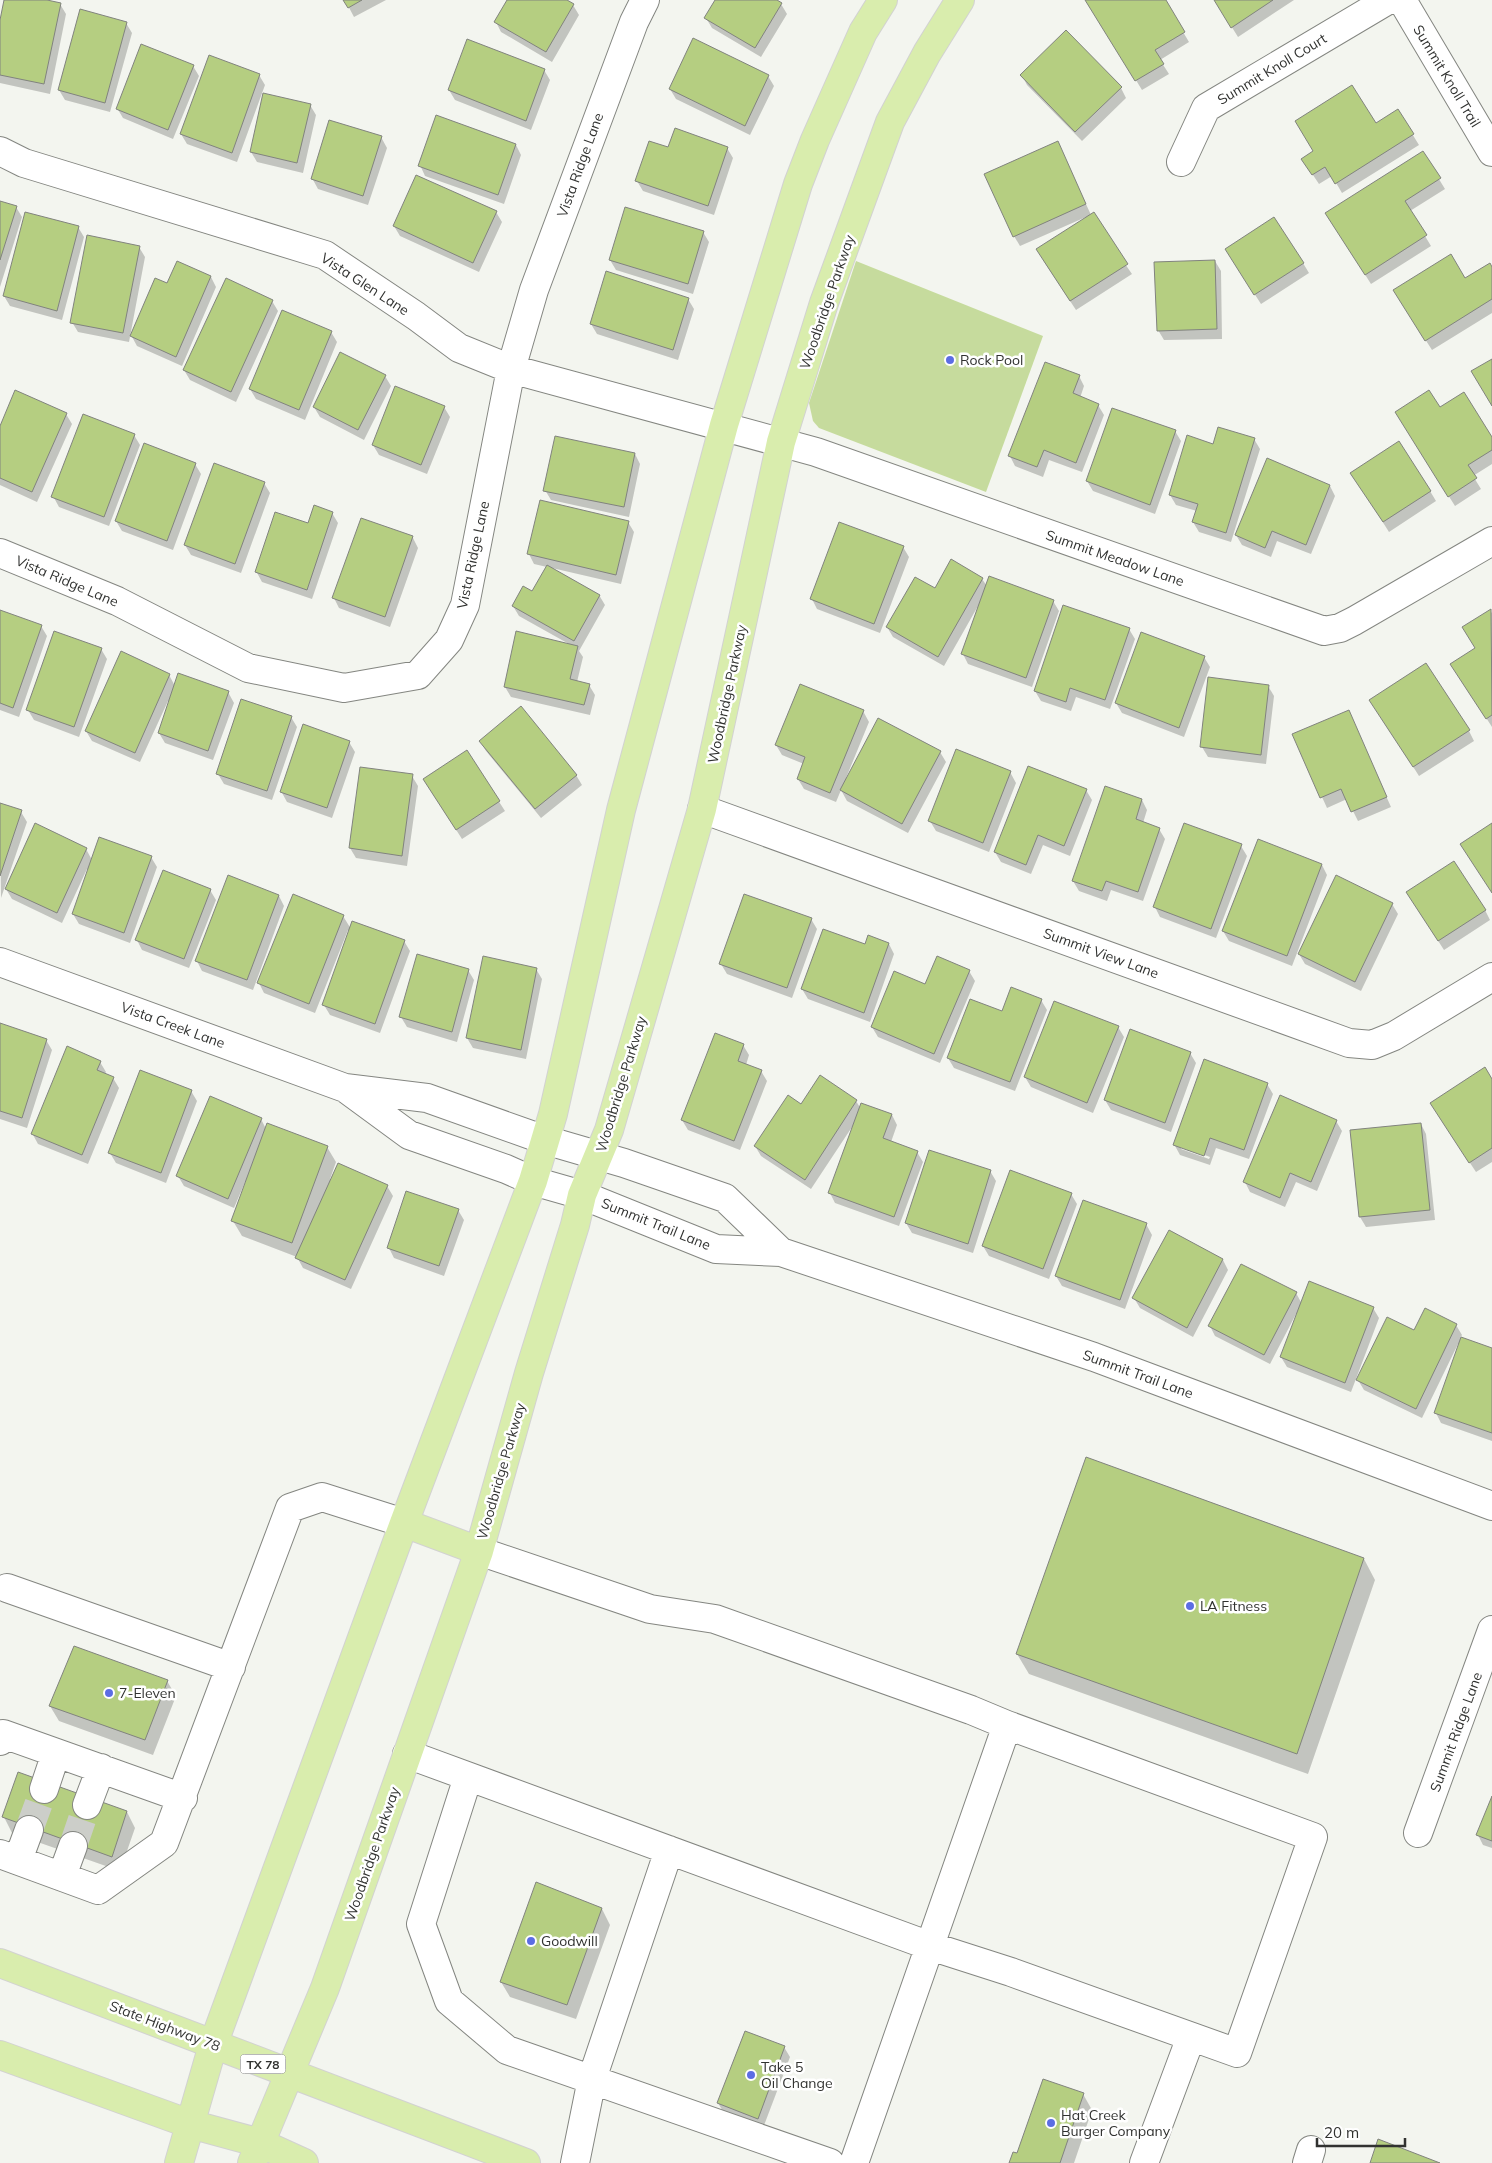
<svg xmlns="http://www.w3.org/2000/svg" width="1492" height="2163" font-family="Mulish,sans-serif">
	<rect width="100%" height="100%" fill="#f3f5ef"/>
	<!-- green -->
	<path fill="#c6db9d" d="M856,261L1043,336L986,492L819,428L813,421L809,403Z"/>
	<!-- shadow -->
	<path fill="#0003" fill-rule="evenodd" d="M5,0H41L60,4L66,14L50,94L0,83V26Z
		M345,0H386L354,17Z
		M508,0H564L573,5L579,15L552,62L501,32L496,22Z
		M717,0H775L781,4L787,14L761,57L712,28L706,18Z
		M1087,0H1164L1189,42L1160,60L1169,74L1142,90Z
		M1215,0H1294L1238,37Z
		M126,23L132,33L110,112L65,100L59,90Z
		M209,57L259,75L265,85L237,162L187,144L181,134Z
		M193,66L199,76L173,139L123,118L117,108Z
		M544,70L550,80L531,130L455,100L449,90Z
		M1022,75L1121,88L1126,98L1082,141L1027,85Z
		M768,76L774,86L750,135L676,99L670,89Z
		M310,105L316,115L303,173L257,162L251,152Z
		M1398,111L1419,145L1342,193L1332,176L1319,184L1309,169Z
		M381,137L387,148L368,205L318,189L312,178Z
		M1058,143L1091,215L1132,274L1076,310L1043,260L1086,217L1020,246L1014,236Z
		M516,145L521,155L504,204L425,176L420,165Z
		M727,148L733,158L714,215L643,191L637,181L669,149Z
		M1423,153L1445,189L1410,211L1431,246L1371,284L1333,224Z
		M0,202L16,207L22,217L0,287Z
		M496,212L502,222L479,272L400,236L394,226Z
		M78,227L84,237L62,320L10,306L4,296Z
		M703,232L709,242L693,294L616,270L610,260Z
		M139,247L145,257L129,342L78,332L72,322Z
		M1232,259L1303,263L1309,273L1261,304Z
		M1215,261L1221,271L1222,339L1164,340L1158,330Z
		M177,263L211,277L216,287L182,366L137,346L131,335L168,285Z
		M1492,270V313L1432,350L1400,300Z
		M688,299L694,309L678,360L597,334L591,324Z
		M272,301L278,311L236,402L190,380L184,370Z
		M331,332L337,342L305,420L256,399L250,389Z
		M385,376L391,386L364,440L320,417L314,407Z
		M1079,376L1084,386L1080,398L1098,405L1104,415L1082,472L1049,460L1043,477L1015,466L1010,456Z
		M444,407L450,417L427,474L379,455L373,445Z
		M1439,409L1492,440V464L1473,476L1481,489L1455,506L1402,422Z
		M66,414L72,424L37,502L0,485V429Z
		M1175,431L1181,441L1155,514L1093,491L1087,481Z
		M134,435L140,445L109,526L59,507L53,496Z
		M1254,439L1260,449L1231,542L1199,532L1193,522L1197,511L1176,505L1170,495L1214,445Z
		M635,454L640,464L629,517L551,500L545,490Z
		M195,464L201,474L173,550L122,531L116,521Z
		M264,483L270,493L241,573L191,555L185,545Z
		M1358,483L1430,491L1436,501L1389,532Z
		M1330,486L1335,496L1311,554L1277,541L1271,557L1242,545L1236,535Z
		M332,513L338,523L312,599L262,582L256,571L309,525Z
		M361,519L413,538L418,548L390,627L339,608L334,598Z
		M628,522L634,532L621,584L552,568L599,595L605,605L579,651L583,657L577,682L589,685L595,695L590,715L511,697L505,687L569,644L519,616L513,606L533,592L547,567L534,564L529,554Z
		M903,547L909,557L880,633L817,609L812,599Z
		M982,579L987,586L1053,601L1059,611L1032,687L968,664L963,654L978,606L944,666L893,637L887,627L935,589Z
		M1490,611L1492,613V727L1458,674L1477,648Z
		M0,612L41,626L47,636L19,717L0,710Z
		M1129,629L1135,639L1110,709L1076,697L1071,711L1041,701L1035,691Z
		M101,649L107,659L79,737L34,720L28,710Z
		M1204,657L1210,667L1184,737L1122,713L1116,703Z
		M169,675L175,686L228,692L234,703L213,760L165,743L159,733L170,702L168,701L140,762L92,741L86,731Z
		M1268,686L1274,696L1266,764L1208,757L1202,747Z
		M1377,710L1469,731L1474,741L1419,776Z
		M863,711L869,722L846,778L940,752L946,762L908,833L847,801L841,790L836,802L804,789L798,779L804,764L782,755L776,745Z
		M1348,711L1391,807L1358,821L1347,799L1327,808L1294,735Z
		M291,717L297,727L272,800L224,784L218,774Z
		M480,741L576,775L582,785L541,818L486,751Z
		M349,742L355,752L332,818L287,802L281,791Z
		M467,752L505,811L462,839L430,789Z
		M1010,772L1016,783L989,852L936,831L930,821Z
		M412,776L418,786L407,866L356,858L350,848Z
		M1086,790L1092,800L1070,856L1043,845L1031,874L1001,862L995,852Z
		M1142,800L1147,810L1143,823L1159,829L1165,839L1143,901L1111,890L1107,901L1079,891L1073,881Z
		M0,804L21,812L27,822L1,898Z
		M1241,846L1247,856L1216,938L1160,917L1155,907Z
		M86,849L92,860L151,857L157,867L130,943L79,924L73,914L89,869H87L62,923L12,899L6,889Z
		M1322,865L1327,875L1292,966L1229,941L1223,931Z
		M210,890L216,900L189,968L142,950L137,940Z
		M279,896L284,906L253,990L202,971L197,961Z
		M1413,902L1485,910L1490,920L1444,950Z
		M1392,904L1398,914L1361,991L1305,964L1299,954Z
		M343,916L351,929L404,941L410,951L380,1033L330,1015L324,1005L350,931L348,930L315,1013L264,993L259,983Z
		M811,919L817,929L792,998L727,974L721,964Z
		M889,944L894,954L870,1022L808,999L802,989L866,945Z
		M536,969L542,979L526,1059L473,1048L467,1038Z
		M468,970L474,980L457,1042L407,1027L401,1017Z
		M969,971L975,981L940,1063L878,1037L872,1027L925,986Z
		M1041,1000L1047,1010L1015,1091L954,1068L948,1058L1002,1013Z
		M0,1025L46,1040L52,1050L27,1128L0,1119Z
		M1118,1027L1124,1037L1093,1113L1031,1087L1025,1077Z
		M743,1045L749,1055L746,1065L761,1071L767,1081L740,1150L688,1130L682,1120Z
		M1190,1053L1196,1063L1171,1132L1111,1110L1105,1100Z
		M100,1062L106,1072L105,1074L113,1078L119,1088L88,1164L38,1144L32,1133Z
		M820,1077L856,1101L861,1109L892,1115L897,1125L891,1142L917,1152L923,1162L899,1226L835,1203L830,1193L854,1124L811,1189L761,1156L755,1146L801,1106Z
		M1492,1081V1162L1476,1172L1437,1113Z
		M1267,1084L1273,1094L1249,1159L1216,1148L1210,1165L1180,1155L1174,1144ZM1181,1146L1210,1157L1209,1159L1181,1149Z
		M191,1091L197,1101L166,1183L116,1163L110,1153Z
		M261,1119L266,1129L327,1147L336,1162L330,1179L387,1186L393,1196L351,1289L303,1268L297,1257L242,1236L233,1221L247,1183L245,1182L234,1208L184,1186L178,1176Z
		M1336,1121L1342,1131L1317,1191L1296,1182L1285,1207L1250,1192L1245,1182Z
		M1421,1124L1426,1134L1435,1220L1366,1227L1360,1217Z
		M990,1171L996,1181L973,1253L912,1233L906,1223Z
		M1071,1194L1077,1204L1049,1279L989,1256L983,1246Z
		M458,1210L464,1220L444,1276L394,1258L389,1248Z
		M1146,1224L1152,1235L1125,1309L1062,1286L1056,1276Z
		M1169,1231L1223,1260L1228,1270L1193,1337L1140,1308L1134,1298Z
		M1296,1293L1302,1304L1373,1308L1379,1318L1351,1392L1287,1367L1281,1357L1298,1314H1296L1270,1364L1215,1336L1210,1326Z
		M1456,1325L1462,1335L1460,1338L1492,1349V1441L1441,1423L1436,1413L1459,1345L1458,1344L1422,1418L1364,1390L1358,1380L1415,1332Z
		M1086,1458L1364,1559L1375,1580L1308,1774L1029,1674L1017,1654Z
		M167,1681L176,1696L153,1755L59,1721L50,1706Z
		M1492,1799V1848L1483,1845L1478,1835Z
		M127,1812L135,1828L120,1871L12,1833L4,1817Z
		M602,1909L610,1925L576,2019L510,1997L501,1982Z
		M784,2047L790,2057L763,2128L724,2113L718,2103Z
		M1083,2094L1092,2110L1074,2163H1011Z"/>
	<!-- building -->
	<path fill="#b5ce81" stroke="#81837e" d="M4,0H47L61,3L44,84L0,75V20Z
		M343,0H362L348,8Z
		M507,0H567L574,4L546,52L494,22Z
		M715,0H777L782,3L755,48L704,18Z
		M1085,0H1166L1185,32L1155,50L1164,64L1135,81Z
		M1214,0H1273L1231,28Z
		M80,9L127,22L105,103L58,90Z
		M1066,30L1122,87L1075,132L1020,75Z
		M693,38L769,75L745,126L669,89Z
		M467,39L545,69L526,121L448,90Z
		M141,44L194,65L168,130L116,109Z
		M209,55L260,74L232,153L180,134Z
		M1352,85L1376,123L1398,109L1414,134L1335,184L1325,167L1312,175L1301,159L1313,151L1295,121Z
		M263,93L311,104L297,163L250,152Z
		M436,115L516,144L498,195L418,166Z
		M329,120L382,136L363,196L311,179Z
		M675,128L728,147L708,206L635,181L649,141L668,147Z
		M1058,141L1086,204L1013,237L984,174Z
		M1423,151L1441,178L1405,201L1427,235L1365,275L1325,213Z
		M416,175L497,211L473,263L393,226Z
		M0,201L17,206L0,260Z
		M625,207L704,231L688,284L609,260Z
		M25,212L79,226L57,311L3,296Z
		M1094,212L1128,264L1070,301L1036,249Z
		M1274,217L1304,263L1254,295L1225,249Z
		M87,235L140,246L123,333L70,323Z
		M1451,254L1465,278L1490,263L1492,267V299L1425,341L1393,290Z
		M1215,260L1217,329L1157,331L1154,262Z
		M177,261L211,276L176,357L130,336L155,278L167,283Z
		M606,271L689,298L673,350L590,324Z
		M226,278L273,300L231,392L183,370Z
		M282,310L332,331L299,410L249,389Z
		M340,352L386,375L358,430L313,407Z
		M1492,359V406L1471,371Z
		M1045,362L1080,375L1073,393L1099,404L1076,463L1044,450L1037,467L1008,456Z
		M395,386L445,406L421,465L372,445Z
		M15,390L67,413L32,492L0,478V426Z
		M1429,390L1440,407L1464,392L1492,437V450L1468,465L1477,478L1448,497L1395,412Z
		M1112,408L1176,430L1150,505L1086,481Z
		M83,414L135,434L104,517L51,497Z
		M1218,427L1255,438L1226,533L1192,522L1198,504L1169,495L1187,435L1213,444Z
		M555,436L635,453L624,507L543,491Z
		M1399,441L1431,491L1383,522L1350,473Z
		M144,443L196,463L167,541L115,521Z
		M1267,458L1330,485L1306,545L1272,531L1265,548L1235,535Z
		M214,463L265,482L235,564L184,545Z
		M540,500L629,521L616,575L527,554Z
		M314,505L333,512L307,590L255,572L275,512L308,523Z
		M361,518L413,536L385,617L332,598Z
		M839,522L904,546L874,624L810,599Z
		M951,559L983,578L938,657L886,627L915,577L935,588Z
		M547,565L600,595L574,641L512,606L523,586L532,591Z
		M989,576L1054,600L1026,678L961,654Z
		M1063,605L1130,628L1105,700L1070,688L1066,702L1034,691Z
		M1491,609L1492,715L1486,719L1450,664L1475,648L1462,627Z
		M0,610L42,625L13,708L0,703Z
		M54,631L102,648L74,727L26,710Z
		M516,631L578,646L570,679L590,684L584,705L504,687Z
		M1141,632L1205,656L1179,728L1115,703Z
		M121,651L170,674L135,753L85,731Z
		M1426,663L1470,730L1413,767L1369,700Z
		M178,673L229,691L208,751L158,733Z
		M1208,677L1269,685L1261,755L1200,747Z
		M800,684L864,710L830,793L797,779L805,757L775,745Z
		M241,699L292,716L267,791L216,774Z
		M521,706L577,775L535,809L479,741Z
		M1349,710L1387,797L1351,812L1341,789L1320,798L1292,734Z
		M878,718L941,751L902,824L840,790Z
		M303,724L350,741L327,808L280,792Z
		M956,749L1011,771L983,843L928,821Z
		M467,750L500,801L456,830L423,779Z
		M1028,766L1087,789L1064,846L1038,835L1026,865L994,852Z
		M360,767L413,774L402,856L349,848Z
		M1105,786L1142,799L1136,819L1160,828L1138,892L1106,881L1102,891L1072,881Z
		M0,803L22,810L0,876Z
		M35,823L87,848L57,913L5,889Z
		M1184,823L1242,844L1211,929L1153,907Z
		M1492,823V893L1460,844Z
		M99,837L152,856L124,933L72,914Z
		M1258,839L1322,864L1287,956L1222,931Z
		M1454,861L1486,910L1438,941L1406,892Z
		M163,870L211,889L184,959L135,940Z
		M228,875L279,895L247,980L195,961Z
		M1336,875L1393,903L1355,982L1298,954Z
		M293,894L344,915L309,1004L257,983Z
		M744,894L812,918L787,988L719,964Z
		M352,921L405,940L375,1024L322,1005Z
		M823,929L865,944L868,935L889,943L864,1013L801,989Z
		M417,954L469,969L452,1032L399,1017Z
		M483,956L537,968L521,1050L466,1038Z
		M937,956L970,970L934,1054L871,1027L894,971L925,984Z
		M1011,987L1042,999L1010,1082L947,1058L970,999L1002,1011Z
		M1054,1001L1119,1026L1087,1103L1024,1077Z
		M0,1023L47,1039L22,1118L0,1111Z
		M1130,1029L1191,1052L1165,1123L1104,1100Z
		M715,1033L744,1044L738,1061L762,1070L734,1141L681,1120Z
		M67,1046L101,1061L97,1070L114,1077L82,1155L31,1134Z
		M1204,1059L1268,1083L1244,1150L1210,1138L1204,1156L1173,1145Z
		M1485,1067L1492,1079V1148L1469,1163L1430,1103Z
		M140,1070L192,1090L161,1173L108,1153Z
		M820,1075L857,1100L805,1180L754,1146L788,1095L801,1104Z
		M1280,1095L1337,1120L1311,1182L1290,1173L1280,1198L1243,1182Z
		M210,1096L262,1118L228,1199L176,1176Z
		M861,1103L892,1114L883,1138L918,1151L894,1217L828,1193Z
		M267,1123L328,1146L292,1243L231,1221Z
		M1421,1123L1430,1210L1359,1217L1350,1130Z
		M929,1150L991,1170L968,1244L905,1223Z
		M338,1163L388,1185L345,1280L295,1258Z
		M1010,1170L1072,1193L1043,1269L982,1246Z
		M406,1191L459,1209L439,1266L387,1248Z
		M1083,1200L1147,1223L1120,1300L1055,1276Z
		M1169,1230L1223,1259L1187,1328L1132,1298Z
		M1241,1264L1297,1292L1264,1355L1208,1326Z
		M1309,1281L1374,1307L1345,1383L1280,1357Z
		M1425,1308L1457,1324L1416,1409L1356,1380L1387,1317L1414,1330Z
		M1461,1337L1492,1348V1433L1434,1413Z
		M1086,1457L1364,1558L1297,1754L1016,1654Z
		M74,1646L168,1680L145,1740L49,1706Z
		M18,1772L127,1811L112,1857L2,1817Z
		M1492,1796V1841L1476,1835Z
		M536,1882L602,1908L567,2005L500,1982Z
		M745,2031L785,2046L758,2119L717,2103Z
		M1043,2079L1084,2093L1060,2163H1009L1013,2152L1017,2153Z
		M1378,2139L1440,2163H1370Z"/>
	<g fill="none" stroke-linecap="round" stroke-linejoin="round">
		<!-- minor-tunnel -->
		<path stroke="#cccec9" stroke-width="28" stroke-dasharray="28 14" stroke-linecap="butt" d="M29,1830L44,1789
			M73,1846L87,1805"/>
		<!-- minor casing -->
		<g stroke="#848681" stroke-width="30">
			<path id="minor" d="M1402,0L1492,152
				M0,151L24,163L325,255L416,316L459,348L511,369L816,452L1324,631L1340,628L1354,621L1492,541
				M1181,162L1206,108L1388,0
				M0,553L117,601L248,668L344,688L418,675L449,640L465,605L511,369L534,290L634,22L645,0
				M702,809L1349,1043L1372,1045L1394,1036L1492,977
				M0,962L345,1088L427,1098L545,1140L624,1163L725,1198L781,1252
				M345,1088L409,1135L506,1169L533,1181L582,1195L716,1249L781,1252L1094,1357L1492,1506
				M479,1551L650,1609L715,1619L971,1710L1007,1725L854,2163
				M7,1588L231,1667
				M0,1741L3,1734L183,1798
				M407,1754L930,1946L1011,1972L1237,2053L1313,1837L1007,1725
				M468,1777L421,1924L449,2001L507,2050L830,2163
				M44,1789L56,1753
				M87,1805L101,1768
				M1418,1833L1492,1630
				M0,1854L98,1890L164,1843L290,1508L322,1497L404,1523
				M18,1860L29,1830
				M62,1876L73,1846
				M575,2163L592,2079L669,1850
				M1144,2163L1191,2037
				M1307,2163L1311,2150"/>
		</g>
		<!-- major casing -->
		<g stroke="#d2d2d1" stroke-width="30">
			<path id="major" d="M404,1523L479,1551
				M0,1963L526,2163
				M0,2055L190,2124L260,2143L304,2163
				M179,2163L213,2045L404,1523L533,1181L553,1114L621,810L724,425L798,184L815,140L863,32L883,0
				M252,2163L325,1988L479,1551L529,1373L575,1225L582,1195L609,1130L702,809L781,442L824,303L890,122L927,53L960,0"/>
		</g>
		<!-- minor -->
		<use href="#minor" stroke="#fff" stroke-width="28"/>
		<!-- major -->
		<use href="#major" stroke="#d9edad" stroke-width="28"/>
	</g>
	<!-- markers -->
	<g fill="#5c6de4" stroke="#fff" stroke-width="2">
		<circle cx="950" cy="360" r="5"/>
		<circle cx="1190" cy="1606" r="5"/>
		<circle cx="109" cy="1693" r="5"/>
		<circle cx="531" cy="1941" r="5"/>
		<circle cx="751" cy="2075" r="5"/>
		<circle cx="1051" cy="2123" r="5"/>
	</g>
	<g text-anchor="middle" dominant-baseline="central" stroke-width="5" stroke-linejoin="round" paint-order="stroke">
		<!-- shield labels -->
		<rect fill="#fff" stroke="#6f706e" stroke-width="1" x="240.5" y="2054.5" width="45" height="19" rx="4"/>
		<g font-size="12" font-weight="bold" fill="#313230">
			<text x="263" y="2064">TX 78</text>
		</g>
		<!-- street labels -->
		<g font-size="14" fill="#313230" stroke="#fff">
			<text transform="translate(1272 69) rotate(-31)">Summit Knoll Court</text>
			<text transform="translate(1447 76) rotate(59)">Summit Knoll Trail</text>
			<text transform="translate(580 165) rotate(-70)">Vista Ridge Lane</text>
			<text transform="translate(365 284) rotate(33)">Vista Glen Lane</text>
			<text transform="translate(827 302) rotate(-71)">Woodbridge Parkway</text>
			<text transform="translate(473 555) rotate(-78)">Vista Ridge Lane</text>
			<text transform="translate(1115 558) rotate(19)">Summit Meadow Lane</text>
			<text transform="translate(67 581) rotate(23)">Vista Ridge Lane</text>
			<text transform="translate(727 694) rotate(-78)">Woodbridge Parkway</text>
			<text transform="translate(1101 953) rotate(20)">Summit View Lane</text>
			<text transform="translate(173 1025) rotate(20)">Vista Creek Lane</text>
			<text transform="translate(621 1084) rotate(-73)">Woodbridge Parkway</text>
			<text transform="translate(656 1224) rotate(22)">Summit Trail Lane</text>
			<text transform="translate(1138 1374) rotate(20)">Summit Trail Lane</text>
			<text transform="translate(501 1471) rotate(-74)">Woodbridge Parkway</text>
			<text transform="translate(1456 1732) rotate(-70)">Summit Ridge Lane</text>
			<text transform="translate(372 1854) rotate(-71)">Woodbridge Parkway</text>
			<text transform="translate(165 2026) rotate(21)">State Highway 78</text>
		</g>
		<!-- poi labels -->
		<g font-size="14" fill="#313230" stroke="#fff" text-anchor="start">
			<text x="960" y="360">Rock Pool</text>
			<text x="1200" y="1606">LA Fitness</text>
			<text x="119" y="1693">7-Eleven</text>
			<text x="541" y="1941">Goodwill</text>
			<text x="761" y="2067">Take 5<tspan x="761" dy="16">Oil Change</tspan></text>
			<text x="1061" y="2115">Hat Creek<tspan x="1061" dy="16">Burger Company</tspan></text>
		</g>
	</g>
	<!-- scale -->
	<path d="M1317 2138v8h88v-8" fill="none" stroke="#313230" stroke-width="2.5"/>
	<text x="1324" y="2138" font-size="15" fill="#313230" stroke="#ffffff" stroke-width="4" paint-order="stroke">20 m</text>
</svg>
